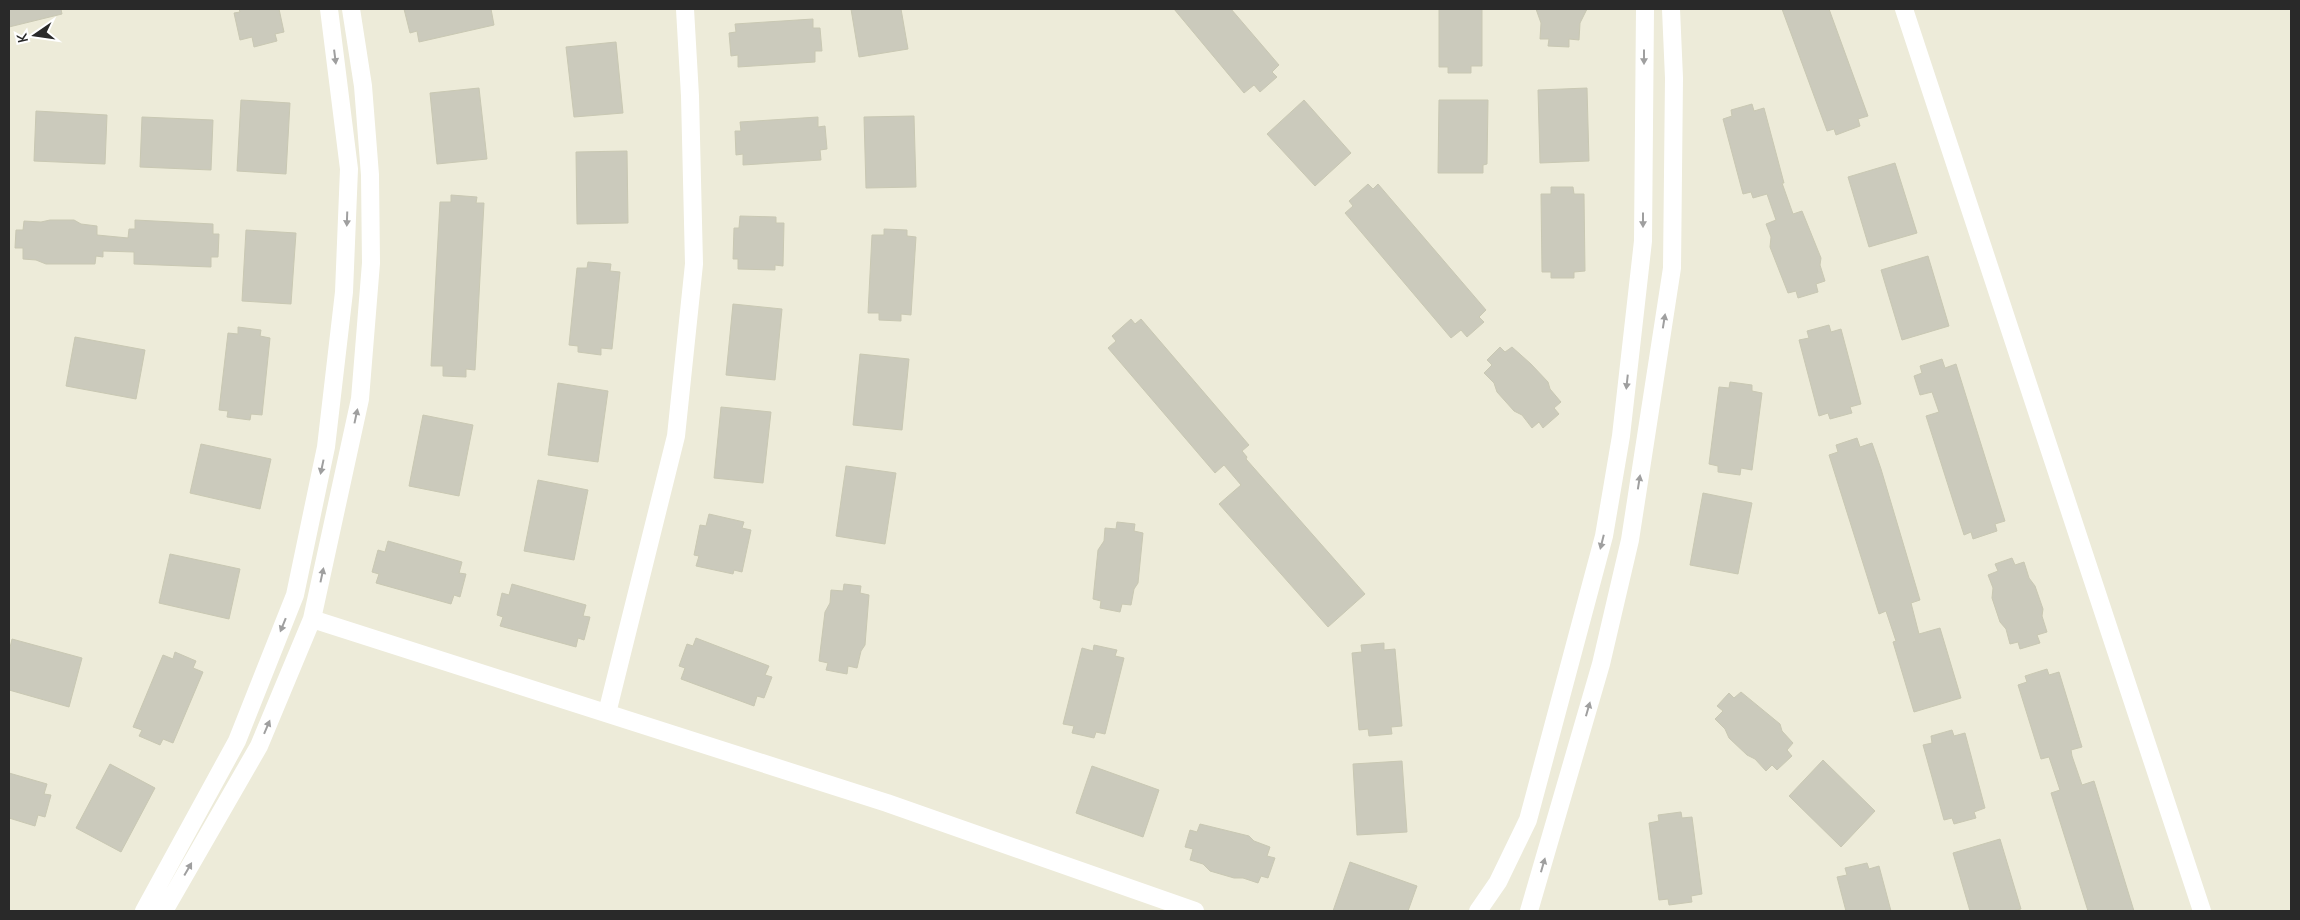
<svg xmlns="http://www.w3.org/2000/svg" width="2300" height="920" font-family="Manrope,sans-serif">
	<rect width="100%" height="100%" fill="#edebd9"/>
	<!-- building -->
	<path fill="#cbcabc" stroke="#c9c8b3" d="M9,9H61L62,14L9,27Z
		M239,9H279L284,32L275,34L277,41L254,47L252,37L240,40L234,13L240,12Z
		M404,9H491L494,25L419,42L417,31L410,33Z
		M851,9H901L908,49L859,57Z
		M1174,9H1231L1279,65L1272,72L1277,77L1260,92L1254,85L1244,93Z
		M1439,9H1482V66H1471V73H1448V67H1439Z
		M1536,9H1587L1580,23L1579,40L1569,39V47L1548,46L1549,39H1540L1541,23Z
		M1782,9H1829L1868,116L1858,119L1860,126L1836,135L1834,129L1827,131Z
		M813,19V28H820L822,51H815V62L738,67V55L731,56L729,33L736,32L735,24Z
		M616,42L623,113L574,117L566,47Z
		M479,88L487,159L437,164L430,93Z
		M1587,88L1589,161L1540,163L1538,90Z
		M241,100L290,103L286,174L237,171Z
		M1304,100L1351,153L1315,186L1267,134Z
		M1439,100H1488L1487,164L1483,165V173H1438Z
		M1752,104L1754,111L1764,108L1784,183H1782L1793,214L1802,211L1821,258L1820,265L1825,281L1816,284L1818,292L1798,298L1796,291L1788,293L1770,247L1771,237L1766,224L1776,220L1767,194L1753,198L1751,192L1743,194L1723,119L1732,116L1731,110Z
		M36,111L107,115L105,164L34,161Z
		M914,116L916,187L866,188L864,117Z
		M142,117L213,120L211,170L140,167Z
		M818,117V127L825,126L827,149L820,150L821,160L743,165V154L736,155L735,131H741L740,122Z
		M627,151L628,223L577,224L576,152Z
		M1895,163L1917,233L1869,247L1848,177Z
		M1368,184L1373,189L1378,184L1486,310L1479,317L1484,322L1467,337L1461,330L1451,338L1345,213L1353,206L1349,201Z
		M1551,187H1573L1574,194H1584L1585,271L1574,272V278H1551V272H1542L1541,194H1551Z
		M451,195L477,197L476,203H484L475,370L466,369V377L443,376V366H431L440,202H451Z
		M740,216L776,217V223H784L783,266L775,265V270L738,269V259H733L734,228H739Z
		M50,220H74L81,224L97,226V235L128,238L129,229H135V220L213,224V234H219L218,257H211V267L134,264V252L103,251V257L96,256L95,264H46L36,260L23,259V248H15L16,230H23L24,221L41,222Z
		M884,229L907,230V236L916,237L911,315L901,314V321L879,320V313H868L872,235H884Z
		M246,230L296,233L291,304L242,301Z
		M1928,256L1949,326L1902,340L1881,270Z
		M588,262L611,264L610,271L620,272L612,349L601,348V355L578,352V346L569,345L577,268H587Z
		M733,304L782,309L775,380L726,375Z
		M1131,319L1135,324L1141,319L1249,445L1242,451L1247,457L1246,459L1365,594L1328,627L1219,504L1241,485L1224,465L1215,473L1108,348L1116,341L1112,336Z
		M1829,325L1831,332L1841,329L1861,404L1850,407L1852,413L1830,419L1828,413L1819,416L1799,340L1809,338L1807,331Z
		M238,327L261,330L260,336L270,338L262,415L251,414L250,420L227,417L228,411L219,410L228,333L238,334Z
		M75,337L145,350L136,399L66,386Z
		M1500,347L1505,352L1512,347L1531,364L1548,382L1550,389L1561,402L1554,408L1559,414L1543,428L1539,422L1532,428L1522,415L1514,411L1497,392L1494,383L1484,373L1492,365L1487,360Z
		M860,354L909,359L902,430L853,425Z
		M1942,359L1945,368L1956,364L2005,521L1995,524L1997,531L1973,539L1971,532L1964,535L1926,416L1939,412L1932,392L1920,395L1914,376L1922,373L1920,366Z
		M1730,382L1752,385V391L1762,393L1752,470L1741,468L1740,475L1718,472V466L1709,464L1719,387L1729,388Z
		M558,383L608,391L598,462L548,455Z
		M721,407L771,412L763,483L714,478Z
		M423,415L473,425L459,496L409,486Z
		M1857,438L1860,447L1872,443L1881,469L1920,600L1911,603L1919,634L1940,628L1961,698L1914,712L1893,642L1896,641L1886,611L1879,614L1829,455L1838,452L1836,445Z
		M201,444L271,459L260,509L190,493Z
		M846,466L896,473L885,544L836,536Z
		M538,480L588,490L574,560L524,551Z
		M1703,493L1752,503L1738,574L1690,565Z
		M709,514L744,522L742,528L751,530L742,572L734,570L733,574L696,566L699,556L694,555L700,525L706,526Z
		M1117,522L1135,524L1134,531L1143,533L1138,583L1134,589L1131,605L1122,604L1120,612L1100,608L1101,601L1093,599L1098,550L1104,541L1105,528L1116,529Z
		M388,541L462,562L459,573L466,574L460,597L454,595L451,604L376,583L379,574L372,572L378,550L385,552Z
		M170,554L240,569L229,619L159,603Z
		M2012,558L2015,565L2024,562L2029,578L2035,586L2043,609L2042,616L2047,632L2037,635L2040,643L2020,649L2018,642L2010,644L2006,629L2000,622L1992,598L1993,588L1988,575L1998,571L1995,564Z
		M512,584L586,605L583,616L590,617L584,640L578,638L576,647L500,626L503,617L497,615L502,593L509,595Z
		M844,584L861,586L860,593L869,595L865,645L861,651L857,668L848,666L847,674L826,670L828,663L819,661L825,612L830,603L831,590L843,591Z
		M696,638L769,666L765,675L772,677L764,698L757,696L754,706L681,679L685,668L679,666L687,644L693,646Z
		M12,639L82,658L69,707L9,690V652Z
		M1384,643V650L1395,649L1402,726L1391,727L1392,734L1369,736L1368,729L1359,730L1352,653L1362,652L1361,645Z
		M1094,645L1117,650L1115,656L1124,658L1105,734L1096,732L1094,738L1072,733L1074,726L1063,724L1082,648L1093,651Z
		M175,652L196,661L193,668L203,672L173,743L163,739L160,745L139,736L142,730L133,727L163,655L173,659Z
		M2047,669L2049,675L2059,672L2082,747L2071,750L2072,756L2082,785L2094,781L2134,911H2088L2051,793L2060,790L2049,757L2041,759L2018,685L2027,682L2025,676Z
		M1741,692L1780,724L1782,731L1793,743L1787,750L1792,756L1777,770L1772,765L1766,771L1755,759L1747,755L1729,738L1725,729L1715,719L1723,711L1717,706L1729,693L1734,698Z
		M1952,730L1954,736L1965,733L1985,808L1974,812L1976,818L1954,824L1952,818L1944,820L1923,745L1932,743L1931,736Z
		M1823,760L1875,811L1841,847L1789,796Z
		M1402,761L1407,832L1357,835L1353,764Z
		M110,764L155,788L121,852L76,828Z
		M1092,766L1159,790L1143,837L1076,813Z
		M9,773L47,784L44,794L51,795L45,817L38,815L35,826L9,818Z
		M1681,812L1682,818L1692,817L1702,894L1691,896L1692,902L1669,905L1668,899L1659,900L1649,823L1659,821L1658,815Z
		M1200,824L1249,836L1254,841L1270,847L1267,856L1275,858L1268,878L1261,876L1258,883L1243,878H1234L1210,871L1203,864L1190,860L1193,849L1185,847L1190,830L1197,832Z
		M2000,839L2021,909L2013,911H1970L1953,853Z
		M1350,862L1417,886L1408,911H1333Z
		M1867,863L1869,869L1879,866L1891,911H1846L1837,877L1847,875L1845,868Z"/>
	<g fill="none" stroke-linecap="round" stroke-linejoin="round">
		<!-- minor -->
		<path stroke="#fff" stroke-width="18" d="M1904,9L2202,911
			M312,619L887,803L1195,911
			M607,713L676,436L694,264L690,96L685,9
			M144,911L237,741L295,595L326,447L344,292L349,169L329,9
			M164,911L259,746L312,619L360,399L371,263L370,175L363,86L351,9
			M1478,911L1498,882L1528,820L1604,536L1621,436L1643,241L1645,9
			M1529,911L1601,664L1630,540L1672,268L1674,78L1671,9"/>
	</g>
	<!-- one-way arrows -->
	<defs><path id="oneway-solid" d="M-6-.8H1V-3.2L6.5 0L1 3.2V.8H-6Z" transform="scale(1.25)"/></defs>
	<g fill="#9f9f9f">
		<use href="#oneway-solid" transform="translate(335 57) rotate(83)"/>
		<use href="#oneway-solid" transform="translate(1644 57) rotate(90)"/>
		<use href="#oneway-solid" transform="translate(347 219) rotate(92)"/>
		<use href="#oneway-solid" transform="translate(1643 220) rotate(90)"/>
		<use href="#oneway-solid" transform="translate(1664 321) rotate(-81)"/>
		<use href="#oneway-solid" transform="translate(1627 382) rotate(96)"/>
		<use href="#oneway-solid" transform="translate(356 416) rotate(-78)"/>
		<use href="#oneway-solid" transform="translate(322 467) rotate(102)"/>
		<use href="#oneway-solid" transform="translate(1639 482) rotate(-81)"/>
		<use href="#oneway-solid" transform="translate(1602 542) rotate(104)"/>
		<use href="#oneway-solid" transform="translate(322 575) rotate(-78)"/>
		<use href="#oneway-solid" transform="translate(283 625) rotate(112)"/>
		<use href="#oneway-solid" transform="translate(1588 709) rotate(-74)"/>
		<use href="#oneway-solid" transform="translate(267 727) rotate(-67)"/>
		<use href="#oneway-solid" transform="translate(1543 865) rotate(-74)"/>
		<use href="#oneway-solid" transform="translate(188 869) rotate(-60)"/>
	</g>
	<!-- border -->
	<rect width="2300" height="920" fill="none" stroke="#292929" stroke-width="20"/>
	<!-- north arrow -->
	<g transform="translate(35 35) rotate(257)" stroke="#ffffff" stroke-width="4" paint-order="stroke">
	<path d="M0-4L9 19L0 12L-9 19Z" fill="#292929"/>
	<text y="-8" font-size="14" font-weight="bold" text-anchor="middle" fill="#292929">K</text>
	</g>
</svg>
